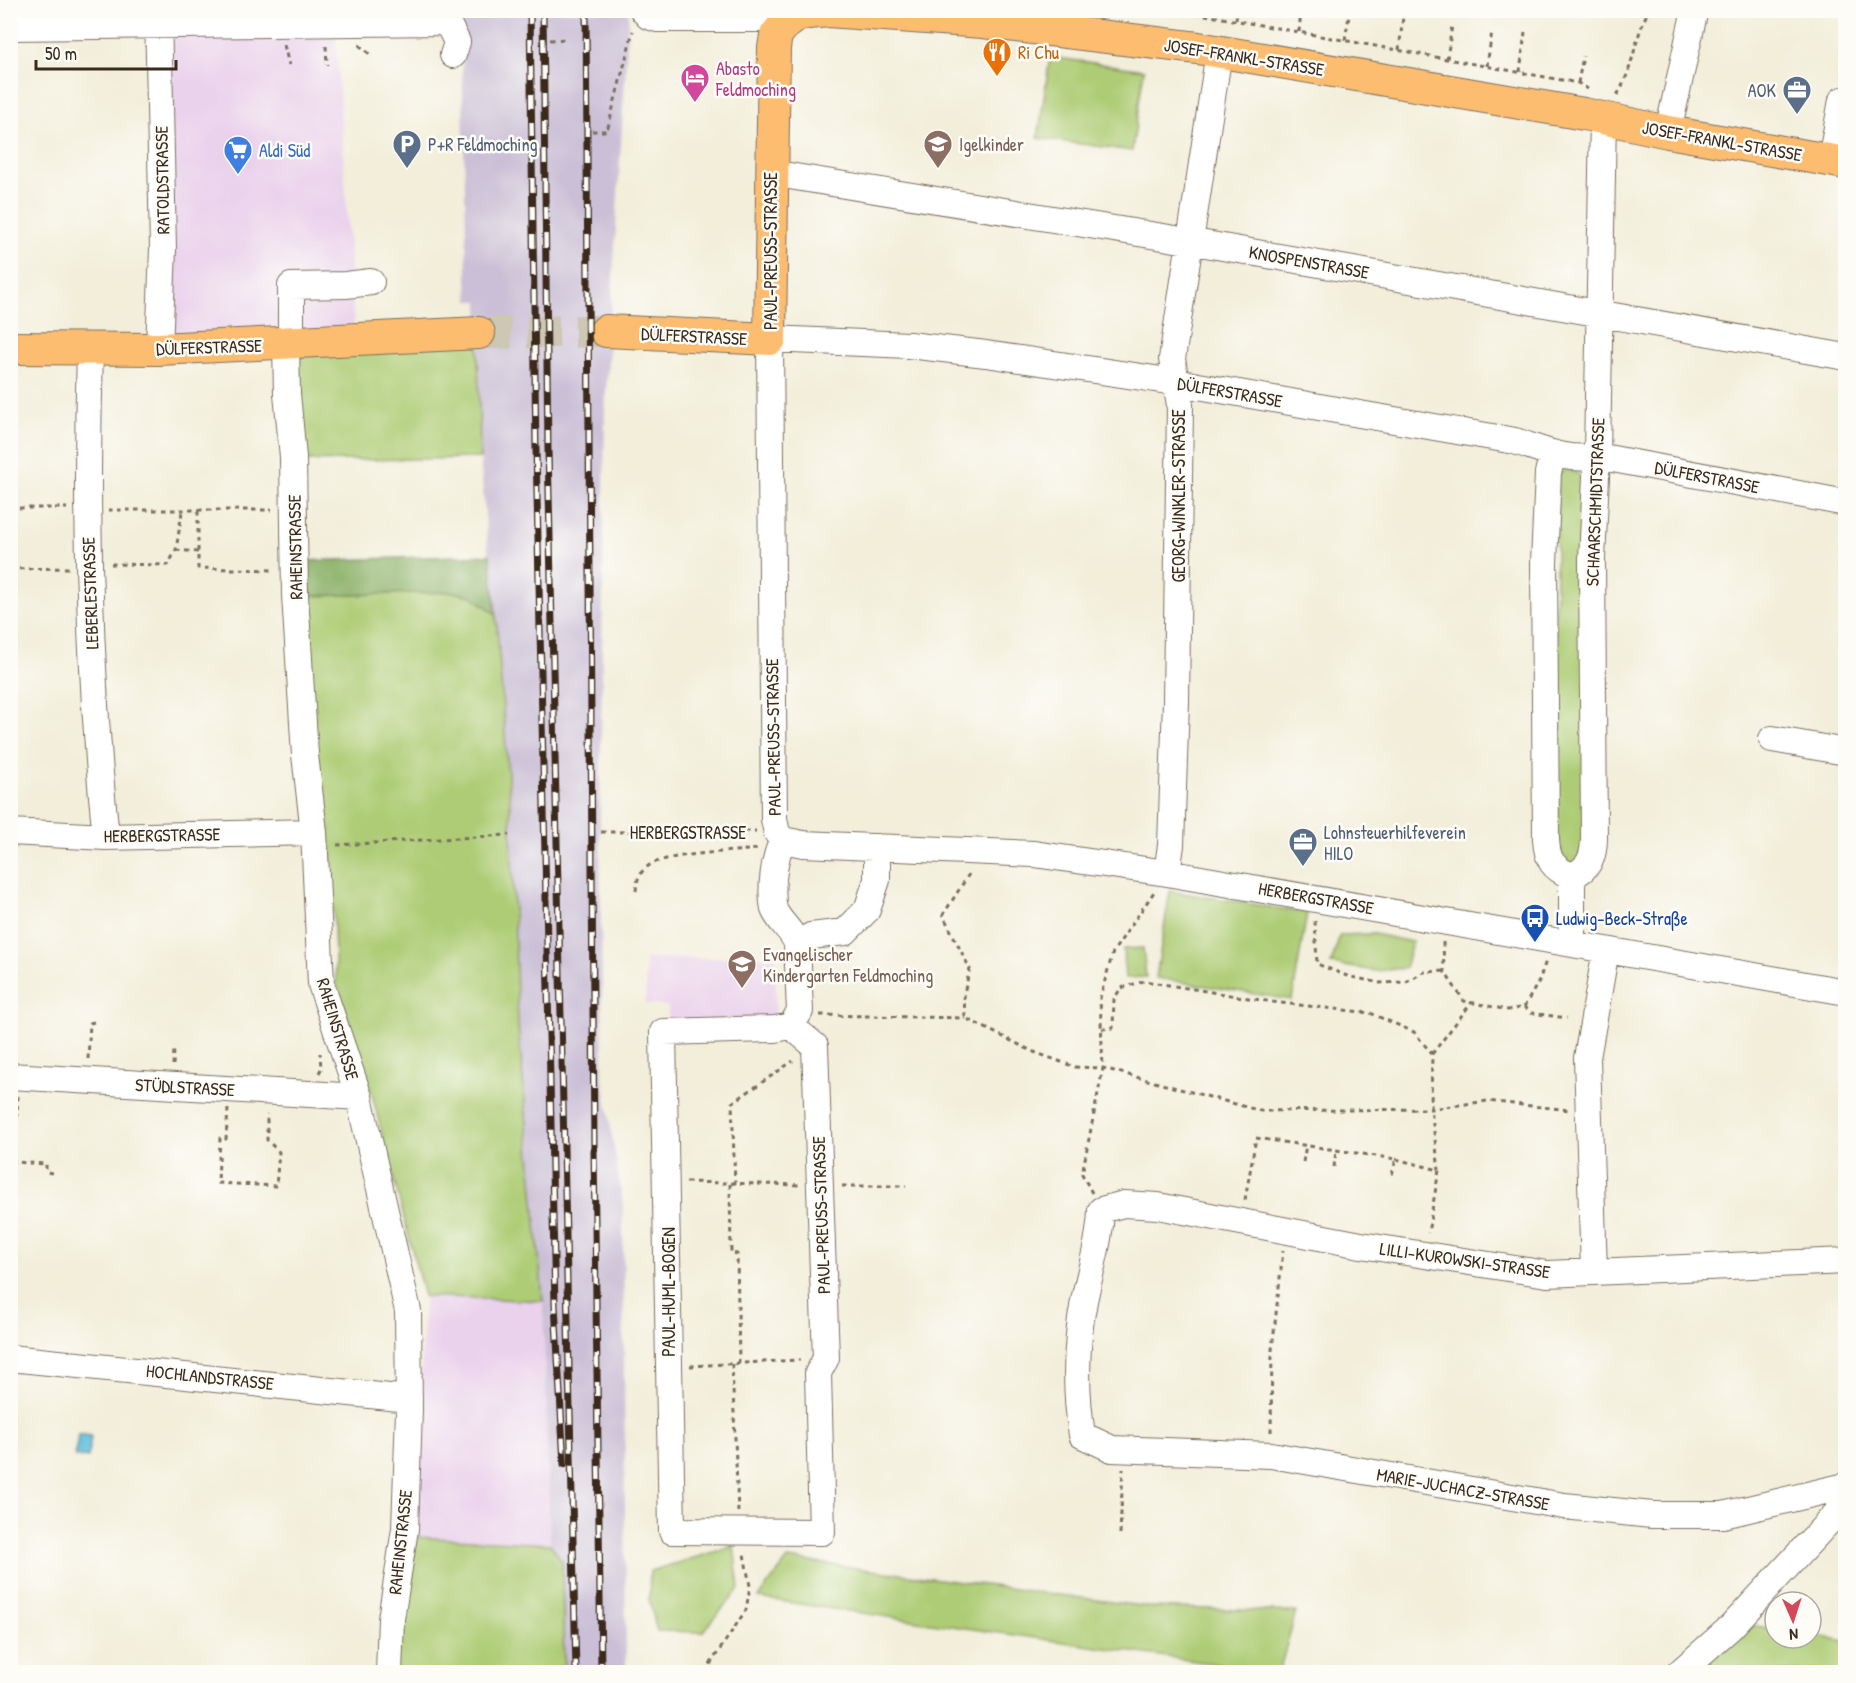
<svg xmlns="http://www.w3.org/2000/svg" width="1856" height="1683" font-family="'Patrick Hand',sans-serif">
	<rect width="100%" height="100%" fill="#fdfcf7"/>
	<filter id="ink" filterUnits="userSpaceOnUse"><feTurbulence type="fractalNoise" baseFrequency=".0167" numOctaves="2"/><feDisplacementMap in="SourceGraphic" scale="12" xChannelSelector="R" yChannelSelector="G"/><feConvolveMatrix kernelMatrix="1 2 1 2 8 2 1 2 1" color-interpolation-filters="sRGB"/></filter>
	<filter id="wash" filterUnits="userSpaceOnUse"><feTurbulence type="fractalNoise" baseFrequency=".008" numOctaves="4" result="noise"/><feDisplacementMap in="SourceGraphic" scale="24" xChannelSelector="R" yChannelSelector="G"/><feGaussianBlur stdDeviation="1.35" result="paint"/><feColorMatrix in="noise" values="0 0 0 0 0 0 0 0 0 0 0 0 0 0 0 0 0 1.4 0 .05"/><feComposite in="paint" operator="in"/></filter>
	<g filter="url(#wash)">
		<rect width="100%" height="100%" fill="#f2eeda"/>
		<!-- built -->
		<path fill="#ead1ec" d="M335,22L354,327L168,347L163,29Z
			M775,957L776,1012L773,1020H668V1006L646,1004L645,959Z
			M424,1296L543,1301L550,1544L414,1537Z"/>
		<!-- industrial -->
		<path fill="#cabfd6" d="M461,11H629L605,412L600,830L603,1078L623,1204L626,1672H564L562,1561L550,1544L543,1301L518,1025L510,802L480,458L479,301H469L467,280Z"/>
		<!-- green -->
		<path fill="#adcc74" stroke="#747b49" stroke-width="1.5" d="M1050,57L1144,70L1132,151L1038,138Z
			M478,341L480,458L300,461L294,373L303,353Z
			M1566,469L1582,475L1586,483L1587,848L1576,867L1553,853L1557,474Z
			M452,592L472,596L496,614L510,802L518,1025L543,1301L424,1296L373,1098L336,981L331,849C305,776 311,673 310,596Z
			M1170,891L1307,913L1292,1000L1156,978Z
			M1374,934L1412,942L1405,968L1376,971L1331,964L1340,935Z
			M1143,948L1146,977L1125,978L1123,949Z
			M414,1537L550,1544L562,1561L564,1672H391Z
			M734,1546L739,1589L703,1632L657,1631L649,1599L650,1571Z
			M788,1559L1149,1607L1296,1612L1279,1672H1271L758,1598Z
			M1729,1622L1775,1629V1638H1811V1635L1845,1641V1672H1675Z"/>
		<!-- forest -->
		<path fill="#8ab066" stroke="#626d42" stroke-width="1.5" d="M490,555L496,614L472,596L452,592L310,596L303,578L302,561Z"/>
		<!-- water -->
		<path fill="#5dbedb" stroke="#4c747c" stroke-width="1.5" d="M78,1434L91,1436L88,1458L75,1456Z"/>
	</g>
	<g filter="url(#ink)">
		<g fill="none" stroke-linecap="round" stroke-linejoin="round">
			<!-- major-tunnel -->
			<path stroke="#cdc7b4" stroke-width="32" stroke-dasharray="32 16" stroke-linecap="butt" d="M479,333L606,331"/>
			<!-- minor casing -->
			<g stroke="#7b6f60" stroke-width="28">
				<path id="minor" d="M158,10L163,249L159,349
					M643,10L648,16L657,19H765L784,25
					M10,27L443,22L449,26L457,42L453,55
					M1668,132L1694,14
					M1831,160L1842,100
					M771,173L1200,243L1846,357
					M291,343V286L346,285L371,282
					M286,344L287,394L293,457L295,595L305,755L314,832L321,984L359,1097L408,1311L409,1410L405,1529L391,1619L389,1672
					M90,349C85,512 89,675 106,837
					M1553,453L1548,473L1544,563L1546,839C1547,860 1553,869 1572,876C1590,868 1594,856 1594,837L1592,559L1597,456L1603,117
					M1772,739L1846,752
					M10,832L106,837L314,832
					M783,840L777,833L774,819L770,339L909,345L986,354L1175,382L1515,441C1543,450 1567,462 1597,456L1846,503
					M783,840L803,844L1034,854L1167,873L1846,992
					M783,840C774,856 770,890 774,909C778,921 793,931 797,944L800,1011L791,1026
					M1167,873L1171,845L1176,702L1180,405L1172,359L1219,52
					M1572,876V944
					M797,944L811,936L845,932L867,910L877,880V847
					M791,1026L815,1046L826,1358L818,1373L822,1532L672,1531L663,1032L775,1029Z
					M10,1076L359,1097
					M1846,1261L1547,1274L1361,1245L1158,1206L1124,1204L1101,1210C1100,1242 1090,1271 1084,1301C1075,1347 1075,1390 1082,1435L1112,1449L1271,1455L1564,1506L1652,1515H1723L1846,1486
					M1594,1272L1587,1058L1606,950
					M10,1358L409,1399
					M1680,1672L1731,1627L1846,1503"/>
			</g>
			<!-- major casing -->
			<g stroke="#7b6f60" stroke-width="34">
				<path id="major" d="M606,331L770,339L774,48L776,35L784,25L799,14L828,11L983,22L1198,48L1584,114L1668,132L1846,163
					M10,348L159,349L479,333"/>
			</g>
			<!-- path -->
			<path stroke="#7b6f60" stroke-width="3" stroke-dasharray="4.5 4.5" stroke-linecap="butt" d="M1178,10L1578,83L1588,89
				M1236,20L1237,10
				M1299,32L1301,10
				M550,40L568,39
				M1345,40L1350,10
				M284,45L289,65
				M359,45L372,56
				M326,46L327,65
				M1399,50L1403,17
				M1447,59L1452,25
				M1487,66L1492,31
				M1520,72L1525,32
				M1578,83L1583,56
				M1617,95C1634,69 1634,37 1649,10
				M592,131H607L633,31
				M10,508H67
				M108,510H272
				M198,511V568L272,570
				M176,550L198,552
				M111,564L168,565L176,550L182,512
				M10,569L69,568
				M601,832L756,831
				M337,845L509,835
				M969,874L943,915L970,969L964,993L965,1018L1034,1052L1075,1067L1103,1068L1261,1111L1431,1109L1487,1101L1569,1110
				M636,891C637,881 638,874 647,867C663,853 734,852 758,849
				M1315,921L1317,964L1347,976L1380,983L1406,982L1424,972L1444,971
				M1443,942L1444,971L1464,1001L1508,1010L1524,1007L1539,981L1546,961
				M1524,1007L1531,1013L1567,1018
				M820,1015L965,1018
				M1102,1029L1113,1028L1114,999L1121,988L1144,981L1273,1002L1370,1013L1414,1032L1432,1054L1431,1109L1439,1170
				M1432,1054L1472,1002
				M88,1059L90,1023L94,1022
				M173,1065L174,1049
				M319,1073L321,1069L320,1053
				M18,1096L14,1162L46,1164V1172L52,1173
				M228,1109L226,1139L220,1138L218,1183L276,1186L279,1152L267,1140V1114
				M1396,1159L1439,1170L1428,1233
				M1303,1162L1306,1145
				M1334,1167L1336,1151
				M686,1182L800,1185
				M730,1184L731,1253L737,1254L739,1364
				M735,1184L732,1103L793,1061
				M842,1186H906
				M1092,1193L1082,1174L1103,1068L1100,998L1113,952L1154,892
				M1245,1200L1256,1138L1396,1159L1392,1175
				M732,1364L738,1512
				M690,1366L800,1360
				M1271,1432L1272,1350L1283,1251
				M1120,1534L1123,1469
				M705,1672L746,1610L750,1586L744,1554"/>
			<!-- minor -->
			<use href="#minor" stroke="#fff" stroke-width="26"/>
			<!-- major -->
			<use href="#major" stroke="#fcbd6f" stroke-width="32"/>
			<!-- rail casing -->
			<g stroke="#3b2a1e" stroke-width="7">
				<path id="rail" d="M530,10L536,449L555,1305L564,1464
					M543,10L548,450L576,1672
					M586,10L594,1150L601,1672"/>
			</g>
			<!-- rail -->
			<use href="#rail" stroke="#fdfcf7" stroke-width="4.5" stroke-dasharray="14" stroke-linecap="butt"/>
		</g>
	</g>
	<!-- icons -->
	<defs>
		<g id="restaurant-pin" transform="scale(1.5)"><path d="M0 17L-7.5 6A9.5 9.5 0 1 1 7.5 6Z" fill="#e8710a" stroke="#fdfcf7"/><path d="M-5-6h1v4h1v-4h1v4h1v-4h1v5L-1.5 .5V6h-2V.5L-5-1ZM5-6V6H3V1.5H1.5Q1.5-4 5-6Z" fill="#fff"/></g>
		<g id="hotel-pin" transform="scale(1.5)"><path d="M0 17L-7.5 6A9.5 9.5 0 1 1 7.5 6Z" fill="#d1479c" stroke="#fdfcf7"/><path d="M-6-4.5h1.5V1H6V5H4.5V3h-9V5H-6ZM-4 0a1.8 1.8 0 1 1 3.6 0ZM.5 0V-2.5h3Q6-2.5 6 0Z" fill="#fff"/></g>
		<g id="office-pin" transform="scale(1.5)"><path d="M0 17L-7.5 6A9.5 9.5 0 1 1 7.5 6Z" fill="#5c6f8a" stroke="#fdfcf7"/><path d="M-6-3h4V-5.5h4V-3h4V5H-6ZM-1-4.5V-3h2v-1.5ZM-6 0V1H6V0Z" fill="#fff"/></g>
		<g id="parking-pin" transform="scale(1.5)"><path d="M0 17L-7.5 6A9.5 9.5 0 1 1 7.5 6Z" fill="#5c6f8a" stroke="#fdfcf7"/><path d="M-3.5-5.5H1a3.5 3.5 0 0 1 0 7H-1V5.5H-3.5ZM-1-3.4V-.6H.8a1.4 1.4 0 0 0 0-2.8Z" fill="#fff"/></g>
		<g id="school-pin" transform="scale(1.5)"><path d="M0 17L-7.5 6A9.5 9.5 0 1 1 7.5 6Z" fill="#8d6e63" stroke="#fdfcf7"/><path d="M0-5L7-2L0 1L-7-2ZM-4 1L0 2.5L4 1V4Q0 6-4 4Z" fill="#fff"/></g>
		<g id="supermarket-pin" transform="scale(1.5)"><path d="M0 17L-7.5 6A9.5 9.5 0 1 1 7.5 6Z" fill="#3f7fe0" stroke="#fdfcf7"/><path d="M-6-5.5h2.5l.6 2H6L4.5 2H-2.5L-4.4-4H-6ZM-1.5 3.2a1.3 1.3 0 1 0 .1 0ZM3 3.2a1.3 1.3 0 1 0 .1 0Z" fill="#fff"/></g>
		<g id="bus-pin" transform="scale(1.5)"><path d="M0 17L-7.5 6A9.5 9.5 0 1 1 7.5 6Z" fill="#1a4fb4" stroke="#fdfcf7"/><path d="M-5-6H5V4H4V6H2V4H-2V6H-4V4H-5ZM-3.5-4V0h7V-4ZM-3.5 1.2v1.5H-2V1.2ZM2 1.2v1.5H3.5V1.2Z" fill="#fff"/></g>
	</defs>
	<g fill-rule="evenodd">
		<use href="#restaurant-pin" x="997" y="52"/>
		<use href="#hotel-pin" x="695" y="78"/>
		<use href="#office-pin" x="1797" y="90"/>
		<use href="#parking-pin" x="407" y="144"/>
		<use href="#school-pin" x="938" y="144"/>
		<use href="#supermarket-pin" x="238" y="150"/>
		<use href="#office-pin" x="1303" y="842"/>
		<use href="#bus-pin" x="1535" y="918"/>
		<use href="#school-pin" x="742" y="964"/>
	</g>
	<g text-anchor="middle" dominant-baseline="central" stroke-width="5" stroke-linejoin="round" paint-order="stroke">
		<!-- food labels -->
		<g font-size="18" fill="#c56008" stroke="#fdfcf7" text-anchor="start">
			<text x="1018" y="52">Ri Chu</text>
		</g>
		<!-- street labels -->
		<g font-size="18" fill="#3b2a1e" stroke="#fdfcf7">
			<text transform="translate(1244 57) rotate(9)">JOSEF-FRANKL-STRASSE</text>
			<text transform="translate(1722 141) rotate(10)">JOSEF-FRANKL-STRASSE</text>
			<text transform="translate(162 180) rotate(-91)">RATOLDSTRASSE</text>
			<text transform="translate(770 251) rotate(-90)">PAUL-PREUSS-STRASSE</text>
			<text transform="translate(1309 262) rotate(10)">KNOSPENSTRASSE</text>
			<text transform="translate(694 336) rotate(3)">DÜLFERSTRASSE</text>
			<text transform="translate(209 347) rotate(-2)">DÜLFERSTRASSE</text>
			<text transform="translate(1230 392) rotate(10)">DÜLFERSTRASSE</text>
			<text transform="translate(1707 477) rotate(11)">DÜLFERSTRASSE</text>
			<text transform="translate(1178 496) rotate(-90)">GEORG-WINKLER-STRASSE</text>
			<text transform="translate(1595 502) rotate(-88)">SCHAARSCHMIDTSTRASSE</text>
			<text transform="translate(295 547) rotate(-91)">RAHEINSTRASSE</text>
			<text transform="translate(90 593) rotate(-92)">LEBERLESTRASSE</text>
			<text transform="translate(773 737) rotate(-91)">PAUL-PREUSS-STRASSE</text>
			<text x="688" y="832">HERBERGSTRASSE</text>
			<text transform="translate(162 835) rotate(-1)">HERBERGSTRASSE</text>
			<text transform="translate(1316 898) rotate(10)">HERBERGSTRASSE</text>
			<text transform="translate(338 1029) rotate(73)">RAHEINSTRASSE</text>
			<text transform="translate(185 1087) rotate(3)">STÜDLSTRASSE</text>
			<text transform="translate(821 1215) rotate(-92)">PAUL-PREUSS-STRASSE</text>
			<text transform="translate(1465 1260) rotate(8)">LILLI-KUROWSKI-STRASSE</text>
			<text transform="translate(668 1292) rotate(-90)">PAUL-HUML-BOGEN</text>
			<text transform="translate(210 1377) rotate(6)">HOCHLANDSTRASSE</text>
			<text transform="translate(1463 1489) rotate(10)">MARIE-JUCHACZ-STRASSE</text>
			<text transform="translate(400 1542) rotate(-84)">RAHEINSTRASSE</text>
		</g>
		<!-- hotel labels -->
		<g font-size="18" fill="#b23c85" stroke="#fdfcf7" text-anchor="start">
			<text x="716" y="68">Abasto<tspan x="716" dy="21">Feldmoching</tspan></text>
		</g>
		<!-- service labels -->
		<g font-size="18" fill="#4e5e75" stroke="#fdfcf7" text-anchor="start">
			<text x="1776" y="90" text-anchor="end">AOK</text>
			<text x="428" y="144">P+R Feldmoching</text>
			<text x="1324" y="832">Lohnsteuerhilfeverein<tspan x="1324" dy="21">HILO</tspan></text>
		</g>
		<!-- education labels -->
		<g font-size="18" fill="#785e54" stroke="#fdfcf7" text-anchor="start">
			<text x="959" y="144">Igelkinder</text>
			<text x="763" y="954">Evangelischer<tspan x="763" dy="21">Kindergarten Feldmoching</tspan></text>
		</g>
		<!-- shop labels -->
		<g font-size="18" fill="#366cbe" stroke="#fdfcf7" text-anchor="start">
			<text x="259" y="150">Aldi Süd</text>
		</g>
		<!-- transit labels -->
		<g font-size="18" fill="#164399" stroke="#fdfcf7" text-anchor="start">
			<text x="1556" y="918">Ludwig-Beck-Straße</text>
		</g>
	</g>
	<!-- margin -->
	<rect width="1856" height="1683" fill="none" stroke="#fdfcf7" stroke-width="36"/>
	<!-- north arrow -->
	<g transform="translate(1793 1620) rotate(177)"><circle r="28" fill="#fdfcf7" stroke="#afa8a0" stroke-width="1.5"/>
	<path d="M0-4.5L10 22L0 15L-10 22Z" fill="#d1495b"/>
	<text y="-9" font-size="16" font-weight="bold" text-anchor="middle" fill="#3b2a1e">N</text>
	</g>
	<!-- scale -->
	<path d="M36 60v9h140v-9" fill="none" stroke="#3b2a1e" stroke-width="3"/>
	<text x="45" y="60" font-size="18" fill="#3b2a1e" stroke="#fdfcf7" stroke-width="4.5" paint-order="stroke">50 m</text>
</svg>
